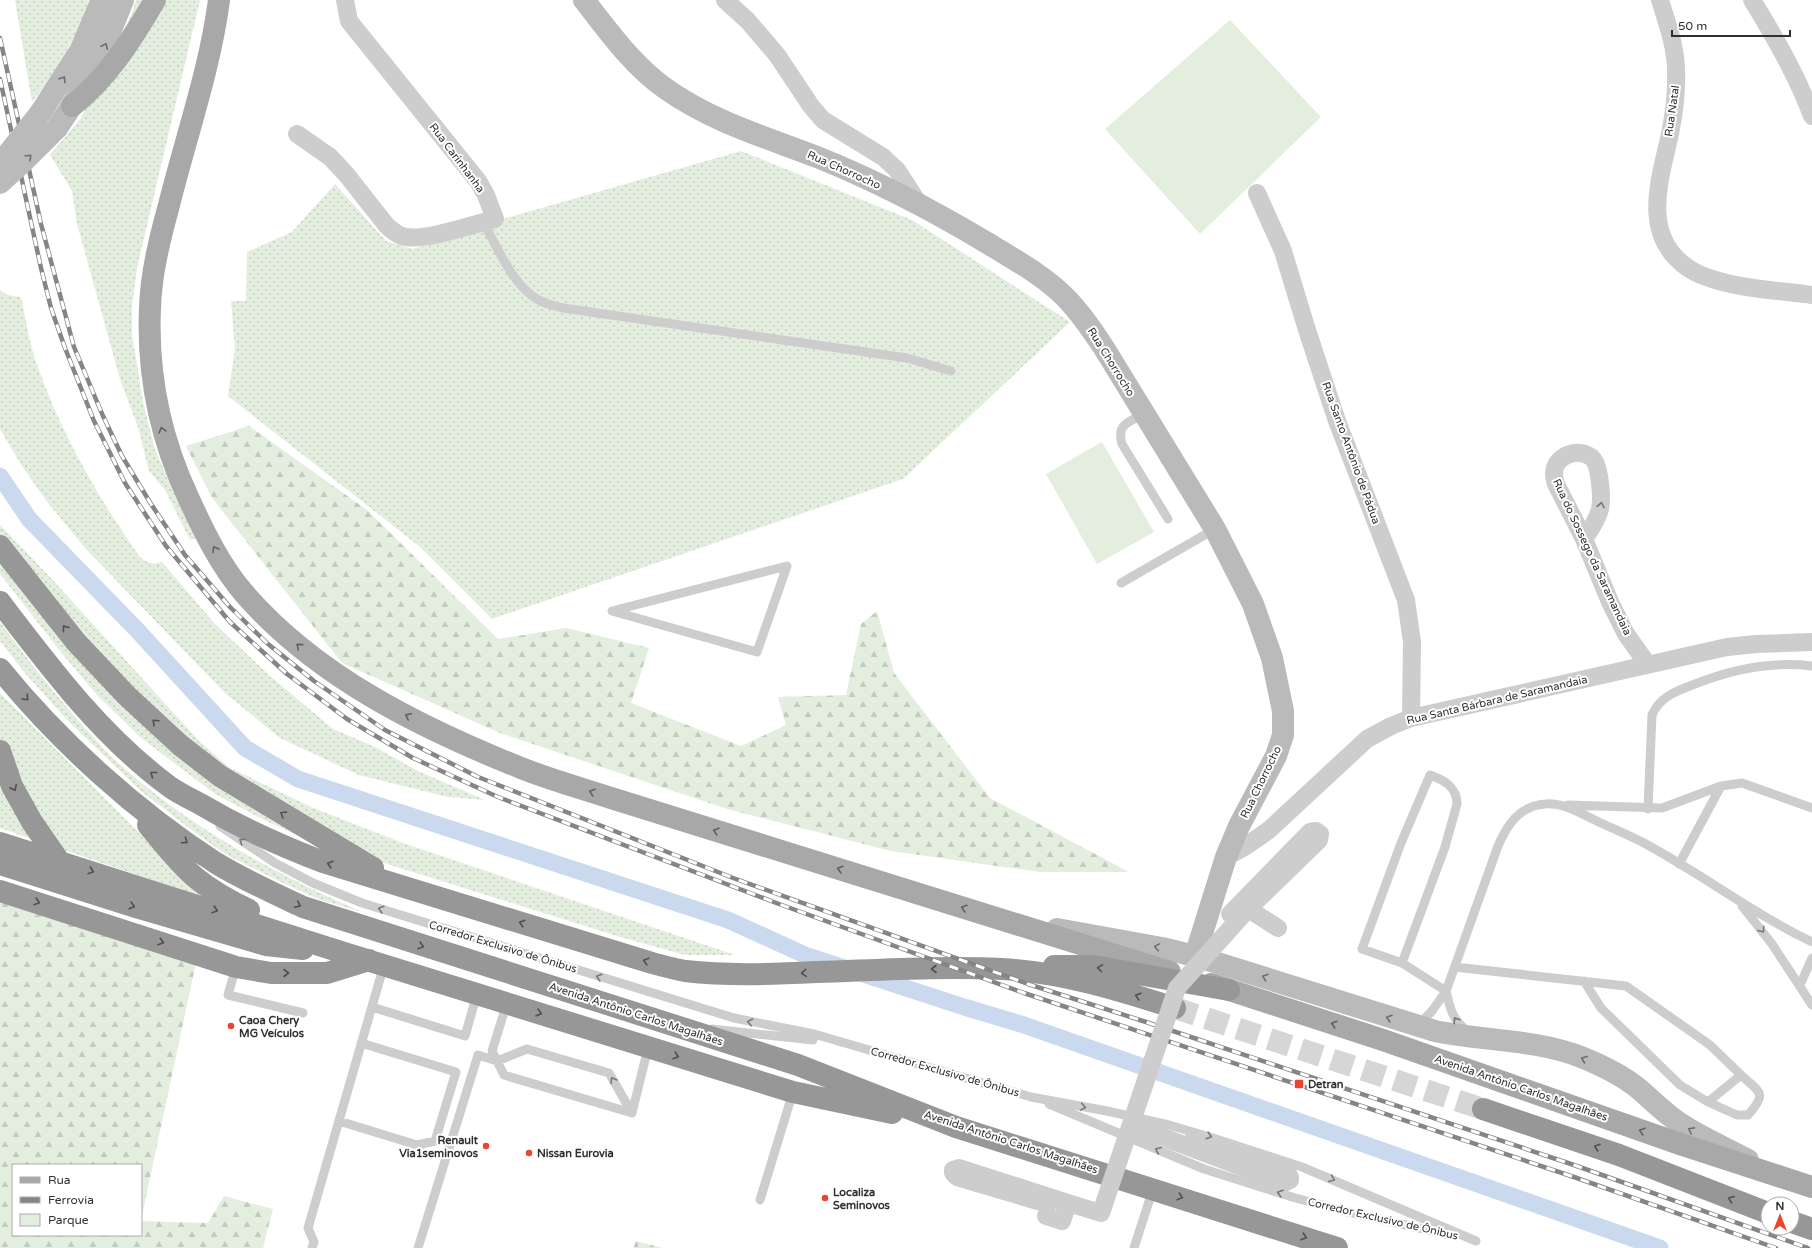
<svg xmlns="http://www.w3.org/2000/svg" width="1812" height="1248" font-family="'Varela Round',sans-serif">
	<defs>
		<pattern id="grass-dots" width="8" height="8" patternUnits="userSpaceOnUse"><rect width="8" height="8" fill="#e3eede"/><path d="M2 2h.1M6 6h.1" fill="none" stroke="#c3ccbf" stroke-width="1.8" stroke-linecap="round"/></pattern>
		<pattern id="forest-firs" width="22" height="20" patternUnits="userSpaceOnUse"><rect width="22" height="20" fill="#e3eede"/><path d="M5 1l3.5 6h-7zM16 11l3.5 6h-7z" fill="#c3ccbf"/></pattern>
		<pattern id="cemetery-stones" width="16" height="16" patternUnits="userSpaceOnUse"><rect width="16" height="16" fill="#e3eede"/><path d="M2 7V4a2 2 0 0 1 4 0v3zM10 15v-3a2 2 0 0 1 4 0v3z" fill="#c3ccbf"/></pattern>
	</defs>
	<rect width="100%" height="100%" fill="#fff"/>
	<!-- grass -->
	<path fill="url(#grass-dots)" d="M15,0H91L72,41L51,78L32,102Z
		M136,0H200L137,268L132,307V334L143,402L155,450L195,538L190,540L165,490L149,471L138,427L120,379L77,224L72,191L50,155L81,118L132,13Z
		M741,151L912,220L1070,322L903,479L492,619L419,546L228,396L235,349L231,301H246L247,252L292,232L335,184L386,241L413,249L489,223Z
		M0,290L7,295L21,297C26,321 30,347 39,370C62,435 100,501 140,557C147,563 153,565 162,562L215,624L270,676L333,729L375,747L418,771L485,800L448,797L359,775L280,738L225,693L86,549L48,503L22,466L0,429Z
		M0,525L50,577L200,742L230,768L311,807L400,842L735,955H685L617,936L349,852L297,835L262,819L215,794L140,737L96,694L60,651L0,574Z
		M0,622C27,659 55,694 85,728C94,737 102,748 112,757C182,823 274,874 362,912L318,899L277,880L225,854L189,828L141,791L68,721L24,672L0,641Z
		M0,693L204,898L0,828Z"/>
	<!-- forest -->
	<path fill="url(#forest-firs)" d="M249,426L367,510L498,639L566,628L649,648L631,703L741,746L786,725L778,697L846,695L861,624L877,611L894,673L990,798L1129,872H1040L891,851L727,809L500,733L342,663L212,498L186,446Z
		M0,902L196,963L141,1220V1165H13V1235H141V1221L208,1223L224,1196L273,1209L263,1248H0Z"/>
	<!-- cemetery -->
	<path fill="url(#cemetery-stones)" d="M636,1241L663,1248H633Z"/>
	<!-- green -->
	<path fill="#e3eede" d="M1230,20L1321,117L1200,234L1105,129Z
		M1102,442L1154,532L1097,564L1046,474Z"/>
	<g fill="none" stroke-linecap="round" stroke-linejoin="round">
		<!-- canal -->
		<path stroke="#cad9ee" stroke-width="17" d="M0,476L29,519L138,631L245,748L298,779L728,920L805,955L964,1007L1021,1024L1660,1248"/>
		<!-- highway-tunnel -->
		<path stroke="#d6d6d6" stroke-width="22" stroke-dasharray="22 11" stroke-linecap="butt" d="M1175,1008L1483,1109"/>
		<!-- lane -->
		<path stroke="#cdcdcd" stroke-width="9" d="M483,222C497,246 513,287 539,300C546,304 555,306 563,308L907,358L951,371
			M1144,414C1129,422 1116,424 1122,444L1168,519
			M1121,583L1215,529
			M612,611L757,652L787,566
			M612,611L787,566
			M1568,805L1662,808L1721,786L1742,783L1812,808
			M1648,809L1652,715C1660,696 1677,691 1695,684C1733,669 1771,661 1812,666
			M220,826L275,863L313,883L362,903L734,1018L814,1034L1031,1097L1107,1111L1169,1125L1213,1138L1302,1167L1476,1241
			M1679,864L1721,786
			M1742,906L1772,944L1812,1005
			M1402,963L1445,847L1457,804C1457,787 1444,780 1430,775L1401,843L1362,949L1402,963L1446,991C1450,1009 1453,1021 1468,1031
			M236,967L228,995L303,1013
			M1455,967L1626,986L1710,1045L1741,1075L1708,1102L1680,1085L1601,1008L1584,981
			M1800,985L1812,958
			M507,1003L492,1051L504,1075L632,1113L648,1048
			M372,1007L465,1036L477,994
			M1419,1024L1432,1011L1446,991L1498,846C1507,825 1519,806 1545,804C1565,802 1583,815 1601,823C1618,831 1636,838 1653,848C1707,878 1756,915 1812,942
			M712,1029L813,1040
			M1708,1102L1737,1115H1748C1768,1092 1760,1093 1741,1075
			M1049,1104L1204,1169L1292,1197L1340,1210L1454,1236
			M339,1121L417,1145L435,1141L456,1072L361,1043
			M760,1200L793,1092
			M312,1248L314,1242L308,1228L384,965
			M418,1248L478,1055L497,1061L527,1049L609,1073L632,1113
			M1134,1248L1153,1189"/>
		<!-- street -->
		<path stroke="#cdcdcd" stroke-width="18" d="M725,0L748,21L777,55L811,106L823,120L883,157L897,170L919,204
			M1660,0C1667,23 1676,47 1676,71C1677,91 1674,114 1670,134C1660,180 1640,235 1688,268C1718,288 1777,290 1812,295
			M1752,0C1775,37 1797,75 1812,116
			M297,134L330,157L346,174L387,226C392,230 396,234 402,236C421,243 473,224 495,219L486,195L478,181L349,21L345,0
			M1257,193L1283,251L1307,330L1337,421L1406,600L1412,642L1411,718
			M1584,539C1601,515 1604,507 1599,476C1598,469 1596,461 1591,457C1577,447 1554,456 1554,474C1554,477 1555,481 1556,484L1584,539L1610,602L1626,634L1648,665
			M1226,857L1246,846L1269,830L1367,739L1391,726L1411,718L1727,647L1756,644L1812,642
			M1230,914L1310,832L1316,831L1320,834L1319,840L1248,909L1278,928
			M1131,1125L1284,1183L1290,1180V1177L1287,1173L1190,1143
			M1048,1204L957,1177L953,1173V1170L959,1168L1068,1203
			M1046,1216L1062,1221"/>
		<!-- secondary -->
		<path stroke="#bababa" stroke-width="22" d="M584,0C609,32 633,66 666,89C713,122 765,137 817,157C877,181 934,211 989,244C1015,260 1043,275 1065,297C1080,312 1092,330 1104,348L1215,529L1253,604L1272,658L1283,711V735L1276,756L1239,826L1226,857L1195,956
			M41,112L80,51L102,0
			M57,128C85,88 106,45 123,0
			M1057,929L1162,948L1195,956L1435,1031C1483,1041 1535,1039 1581,1057C1601,1065 1622,1075 1639,1089C1653,1101 1665,1114 1681,1124C1702,1138 1726,1148 1748,1160"/>
		<!-- primary -->
		<path stroke="#a8a8a8" stroke-width="22" d="M219,0C210,69 186,137 169,205C160,238 151,273 150,308C147,375 160,437 188,497C203,530 220,565 243,592C315,676 421,728 521,768C551,780 581,788 611,798L1170,972
			M72,106C107,79 133,38 155,0
			M1211,984L1383,1040L1680,1144L1812,1187"/>
		<!-- highway -->
		<path stroke="#979797" stroke-width="22" d="M0,546L76,642L127,696L180,745L220,776L373,868
			M0,602C51,669 102,737 170,787C180,794 191,799 202,805C241,828 281,846 323,862L652,963C663,966 674,969 685,971C729,976 773,974 818,972C879,970 941,966 1002,969C1061,972 1119,990 1175,1008
			M0,669C58,741 138,813 216,863C244,880 273,893 303,907L798,1065L956,1127L1337,1248
			M0,751L12,786L32,822L59,861
			M148,825C163,843 178,863 196,878C212,891 230,901 249,910
			M0,843L341,952L793,1092L892,1113
			M0,864L139,908L266,945L303,949
			M0,891L236,967L271,973H327L369,960
			M1054,966H1093L1229,990
			M1483,1109L1619,1155L1768,1213
			M1792,1222L1812,1229"/>
		<!-- rail casing -->
		<g stroke="#858585" stroke-width="4.5">
			<path id="rail" d="M0,38L41,224L74,347L103,416L122,456L151,504L185,555L230,607L268,644L314,681L385,730L478,777L733,878L1028,984L1146,1022L1574,1165L1808,1248
				M0,79L41,268L51,308L65,348L94,421L125,483L166,546L230,622L287,674L347,719L413,758L498,797L779,904L1024,993L1571,1176L1776,1248"/>
		</g>
		<!-- rail -->
		<use href="#rail" stroke="#fff" stroke-width="3" stroke-dasharray="9" stroke-linecap="butt"/>
		<!-- street-bridge -->
		<path stroke="#cdcdcd" stroke-width="18" d="M1062,1221L1068,1203L1101,1213L1177,988L1248,909"/>
		<!-- secondary-bridge -->
		<path stroke="#bababa" stroke-width="22" d="M0,164L41,112
			M0,183L23,162L57,128"/>
	</g>
	<!-- one-way arrows -->
	<defs><path id="oneway-chevron" d="M-2-3.5L2.5 0L-2 3.5" fill="none" stroke-width="1.6" stroke-linecap="round" stroke-linejoin="round"/></defs>
	<g stroke="#6e6e6e">
		<use href="#oneway-chevron" transform="translate(105 46) rotate(-65)"/>
		<use href="#oneway-chevron" transform="translate(63 79) rotate(-58)"/>
		<use href="#oneway-chevron" transform="translate(29 157) rotate(-45)"/>
		<use href="#oneway-chevron" transform="translate(1157 947) rotate(-170)"/>
		<use href="#oneway-chevron" transform="translate(1265 977) rotate(-161)"/>
		<use href="#oneway-chevron" transform="translate(1389 1018) rotate(-163)"/>
		<use href="#oneway-chevron" transform="translate(1584 1059) rotate(-158)"/>
		<use href="#oneway-chevron" transform="translate(1691 1130) rotate(-152)"/>
	</g>
	<g stroke="#606060">
		<use href="#oneway-chevron" transform="translate(162 430) rotate(-106)"/>
		<use href="#oneway-chevron" transform="translate(215 549) rotate(-121)"/>
		<use href="#oneway-chevron" transform="translate(299 646) rotate(-139)"/>
		<use href="#oneway-chevron" transform="translate(408 716) rotate(-153)"/>
		<use href="#oneway-chevron" transform="translate(592 792) rotate(-161)"/>
		<use href="#oneway-chevron" transform="translate(716 831) rotate(-163)"/>
		<use href="#oneway-chevron" transform="translate(840 869) rotate(-163)"/>
		<use href="#oneway-chevron" transform="translate(964 908) rotate(-162)"/>
		<use href="#oneway-chevron" transform="translate(1334 1024) rotate(-162)"/>
		<use href="#oneway-chevron" transform="translate(1642 1131) rotate(-161)"/>
	</g>
	<g stroke="#777">
		<use href="#oneway-chevron" transform="translate(1601 505) rotate(-80)"/>
		<use href="#oneway-chevron" transform="translate(242 841) rotate(-146)"/>
		<use href="#oneway-chevron" transform="translate(381 909) rotate(-163)"/>
		<use href="#oneway-chevron" transform="translate(1762 930) rotate(54)"/>
		<use href="#oneway-chevron" transform="translate(599 977) rotate(-163)"/>
		<use href="#oneway-chevron" transform="translate(1456 1020) rotate(-123)"/>
		<use href="#oneway-chevron" transform="translate(750 1022) rotate(-167)"/>
		<use href="#oneway-chevron" transform="translate(613 1080) rotate(-121)"/>
		<use href="#oneway-chevron" transform="translate(1083 1107) rotate(10)"/>
		<use href="#oneway-chevron" transform="translate(1209 1136) rotate(16)"/>
		<use href="#oneway-chevron" transform="translate(1158 1150) rotate(-157)"/>
		<use href="#oneway-chevron" transform="translate(1332 1179) rotate(22)"/>
		<use href="#oneway-chevron" transform="translate(1280 1193) rotate(-162)"/>
	</g>
	<g stroke="#4f4f4f">
		<use href="#oneway-chevron" transform="translate(65 628) rotate(-128)"/>
		<use href="#oneway-chevron" transform="translate(26 698) rotate(47)"/>
		<use href="#oneway-chevron" transform="translate(155 722) rotate(-137)"/>
		<use href="#oneway-chevron" transform="translate(153 774) rotate(-142)"/>
		<use href="#oneway-chevron" transform="translate(14 788) rotate(64)"/>
		<use href="#oneway-chevron" transform="translate(283 814) rotate(-149)"/>
		<use href="#oneway-chevron" transform="translate(185 841) rotate(34)"/>
		<use href="#oneway-chevron" transform="translate(330 864) rotate(-163)"/>
		<use href="#oneway-chevron" transform="translate(91 871) rotate(18)"/>
		<use href="#oneway-chevron" transform="translate(37 902) rotate(18)"/>
		<use href="#oneway-chevron" transform="translate(298 905) rotate(25)"/>
		<use href="#oneway-chevron" transform="translate(132 906) rotate(17)"/>
		<use href="#oneway-chevron" transform="translate(215 910) rotate(18)"/>
		<use href="#oneway-chevron" transform="translate(522 923) rotate(-163)"/>
		<use href="#oneway-chevron" transform="translate(161 942) rotate(18)"/>
		<use href="#oneway-chevron" transform="translate(421 946) rotate(18)"/>
		<use href="#oneway-chevron" transform="translate(646 961) rotate(-163)"/>
		<use href="#oneway-chevron" transform="translate(1100 968) rotate(-171)"/>
		<use href="#oneway-chevron" transform="translate(934 969) rotate(180)"/>
		<use href="#oneway-chevron" transform="translate(286 973)"/>
		<use href="#oneway-chevron" transform="translate(804 973) rotate(178)"/>
		<use href="#oneway-chevron" transform="translate(1138 996) rotate(-163)"/>
		<use href="#oneway-chevron" transform="translate(539 1013) rotate(17)"/>
		<use href="#oneway-chevron" transform="translate(676 1056) rotate(17)"/>
		<use href="#oneway-chevron" transform="translate(1597 1147) rotate(-161)"/>
		<use href="#oneway-chevron" transform="translate(1180 1197) rotate(18)"/>
		<use href="#oneway-chevron" transform="translate(1731 1199) rotate(-159)"/>
		<use href="#oneway-chevron" transform="translate(1304 1237) rotate(18)"/>
	</g>
	<!-- markers -->
	<g fill="#ed442d" stroke="#fff" stroke-width="1.5">
		<circle cx="231" cy="1026" r="4"/>
		<rect x="1294" y="1079" width="10" height="10" rx="2"/>
		<circle cx="486" cy="1146" r="4"/>
		<circle cx="529" cy="1153" r="4"/>
		<circle cx="825" cy="1198" r="4"/>
	</g>
	<g text-anchor="middle" dominant-baseline="central" stroke-width="4" stroke-linejoin="round" paint-order="stroke">
		<!-- street labels -->
		<g font-size="11" fill="#303030" stroke="#fff">
			<text transform="translate(1672 111) rotate(-82)">Rua Natal</text>
			<text transform="translate(457 158) rotate(53)">Rua Carinhanha</text>
			<text transform="translate(844 170) rotate(24)">Rua Chorrocho</text>
			<text transform="translate(1111 362) rotate(58)">Rua Chorrocho</text>
			<text transform="translate(1351 453) rotate(70)">Rua Santo Antônio de Pádua</text>
			<text transform="translate(1592 557) rotate(65)">Rua do Sossego da Saramandaia</text>
			<text transform="translate(1497 700) rotate(-13)">Rua Santa Bárbara de Saramandaia</text>
			<text transform="translate(1261 782) rotate(-64)">Rua Chorrocho</text>
			<text transform="translate(503 947) rotate(17)">Corredor Exclusivo de Ônibus</text>
			<text transform="translate(636 1014) rotate(18)">Avenida Antônio Carlos Magalhães</text>
			<text transform="translate(945 1072) rotate(16)">Corredor Exclusivo de Ônibus</text>
			<text transform="translate(1521 1088) rotate(19)">Avenida Antônio Carlos Magalhães</text>
			<text transform="translate(1011 1142) rotate(18)">Avenida Antônio Carlos Magalhães</text>
			<text transform="translate(1383 1219) rotate(13)">Corredor Exclusivo de Ônibus</text>
		</g>
		<!-- poi labels -->
		<g font-size="11" font-weight="bold" fill="#303030" stroke="#fff" text-anchor="start">
			<text x="239" y="1020">Caoa Chery<tspan x="239" dy="13">MG Veículos</tspan></text>
			<text x="1308" y="1084">Detran</text>
			<text x="478" y="1140" text-anchor="end">Renault<tspan x="478" dy="13">Via1seminovos</tspan></text>
			<text x="537" y="1153">Nissan Eurovia</text>
			<text x="833" y="1192">Localiza<tspan x="833" dy="13">Seminovos</tspan></text>
		</g>
	</g>
	<!-- legend -->
	<rect x="12" y="1164" width="130" height="72" fill="#ffffff" stroke="#acacac"/>
	<rect x="20" y="1177" width="20" height="6" fill="#a8a8a8" stroke="#acacac"/>
	<text x="48" y="1184" font-size="12" fill="#303030">Rua</text>
	<rect x="20" y="1197" width="20" height="6" fill="#858585" stroke="#acacac"/>
	<text x="48" y="1204" font-size="12" fill="#303030">Ferrovia</text>
	<rect x="20" y="1214" width="20" height="12" fill="#e3eede" stroke="#acacac"/>
	<text x="48" y="1224" font-size="12" fill="#303030">Parque</text>
	<!-- north arrow -->
	<g transform="translate(1780 1216)"><circle r="19" fill="#ffffff" stroke="#acacac"/>
	<path d="M0-3L7 15L0 10L-7 15Z" fill="#ed442d"/>
	<text y="-6" font-size="11" font-weight="bold" text-anchor="middle" fill="#303030">N</text>
	</g>
	<!-- scale -->
	<path d="M1672 30v6h118v-6" fill="none" stroke="#303030" stroke-width="2"/>
	<text x="1678" y="30" font-size="12" fill="#303030" stroke="#ffffff" stroke-width="3" paint-order="stroke">50 m</text>
</svg>
